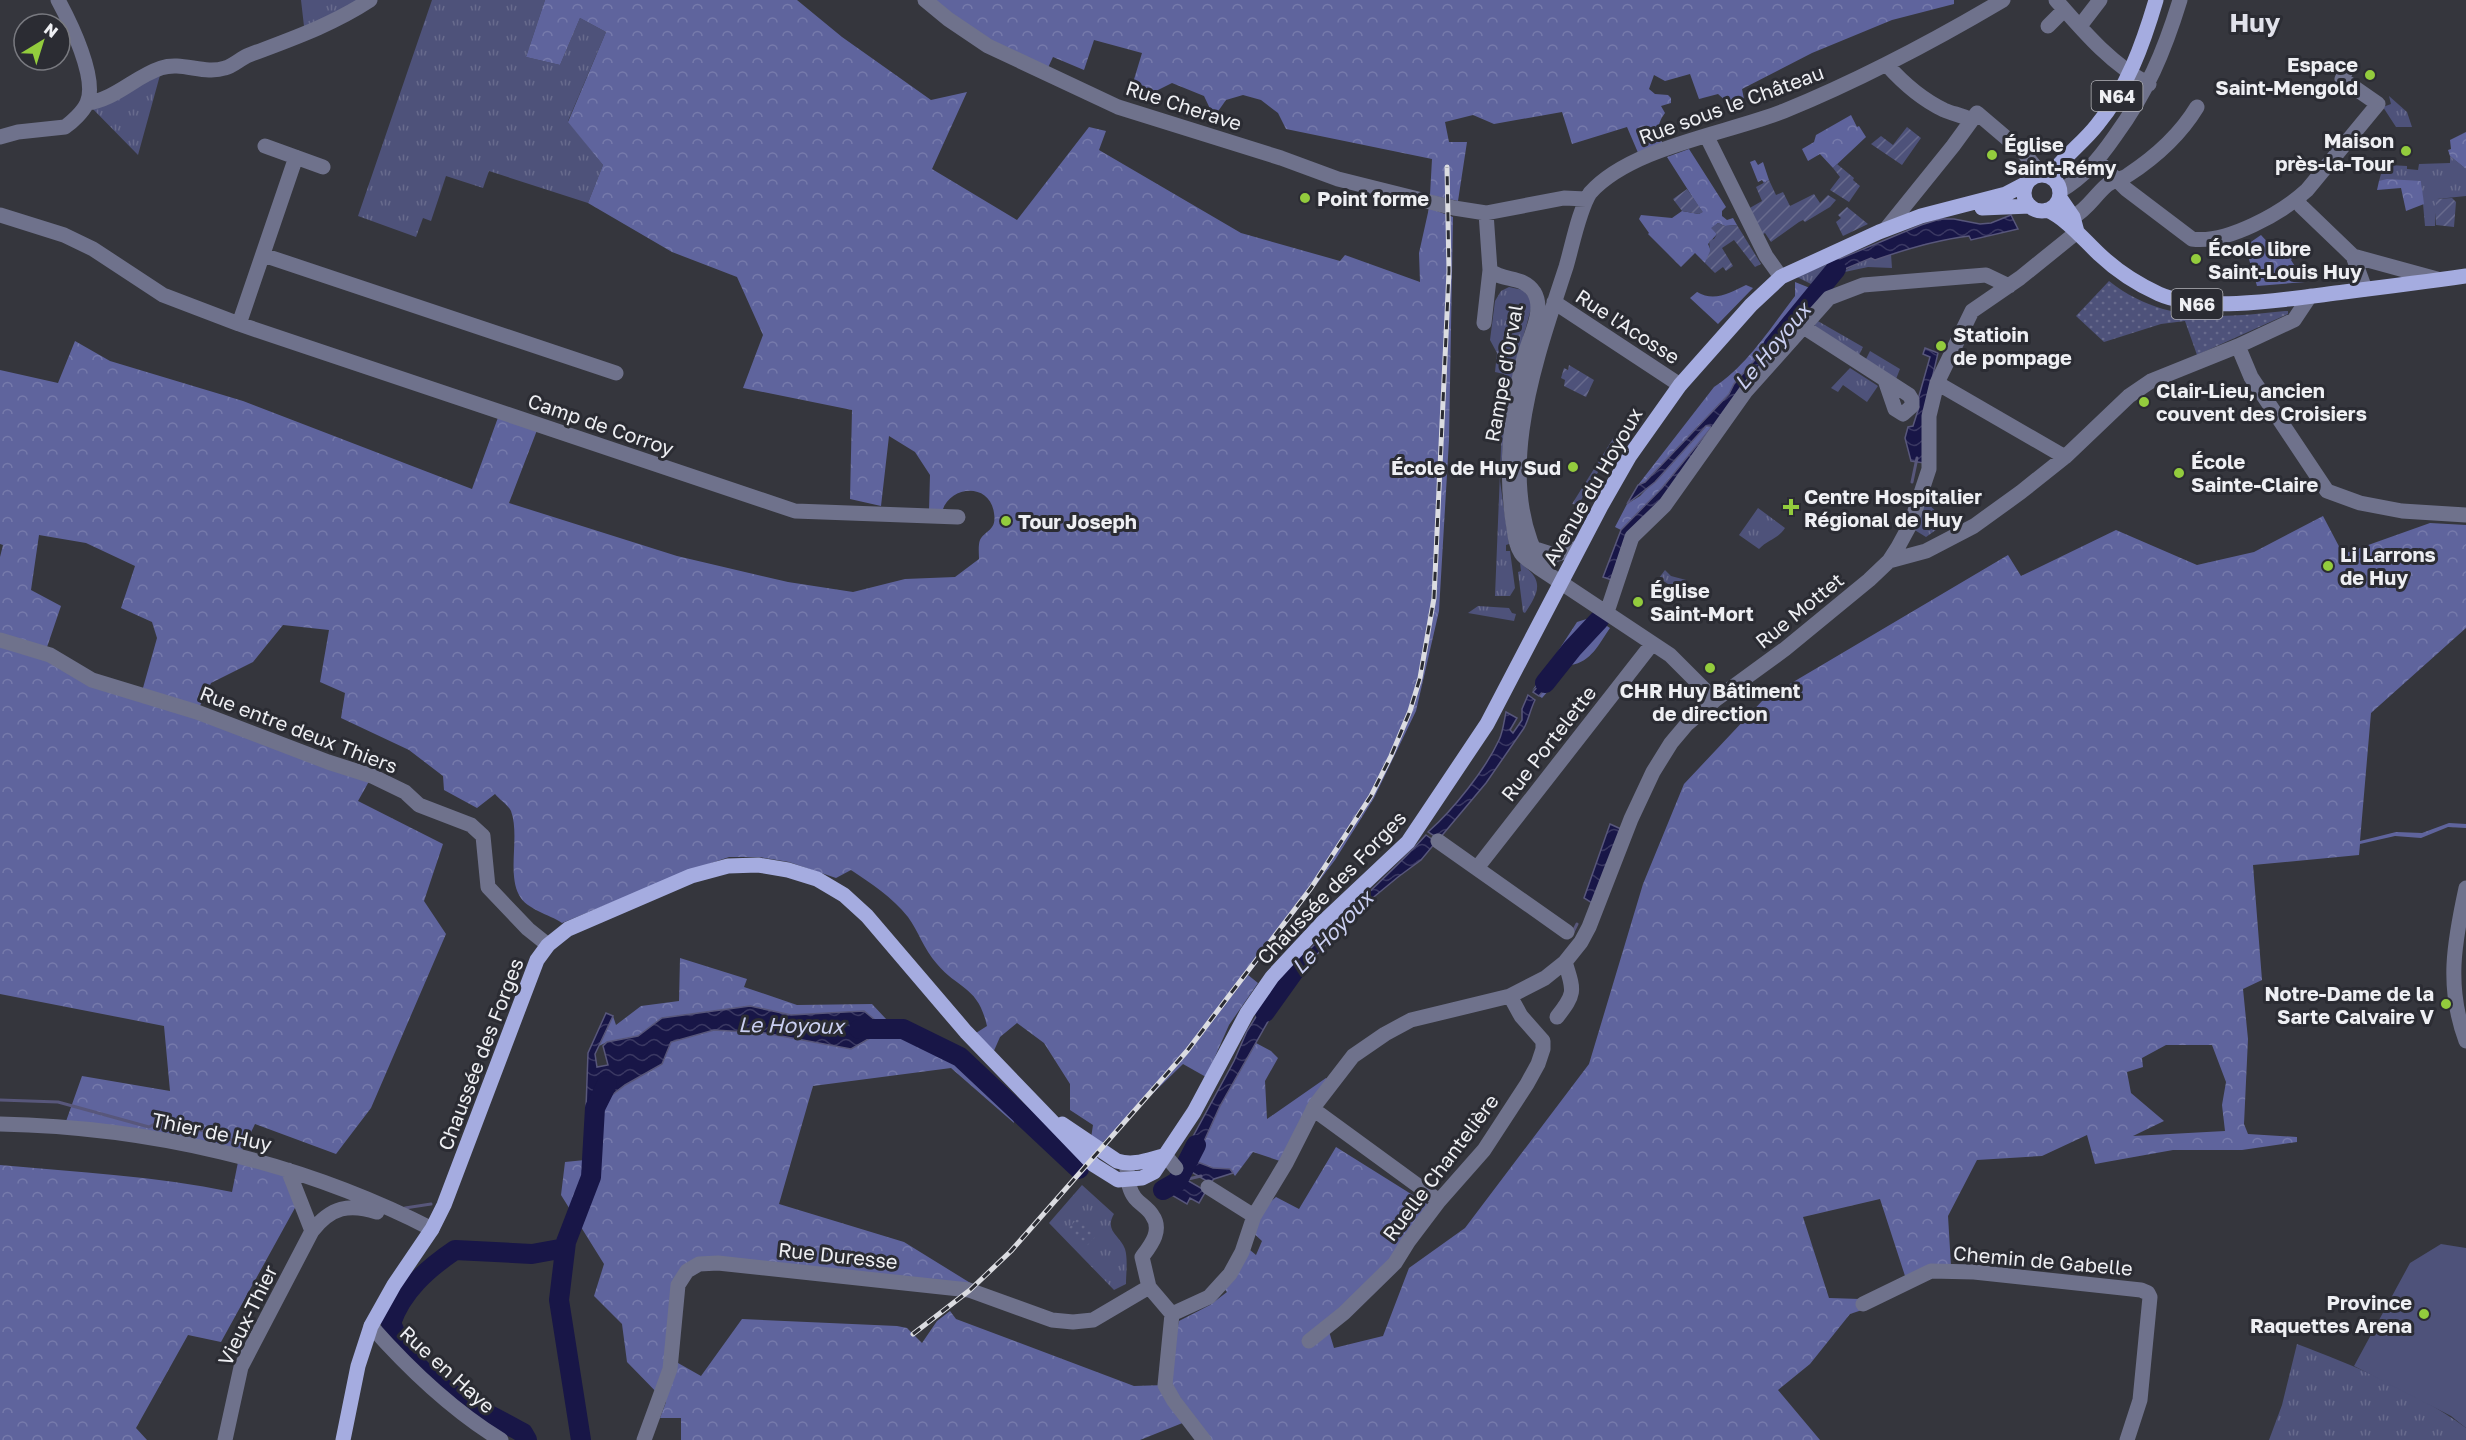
<svg xmlns="http://www.w3.org/2000/svg" width="2466" height="1440" font-family="'Golos Text',sans-serif">
	<defs>
		<pattern id="grass-tufts" width="24" height="20" patternUnits="userSpaceOnUse" patternTransform="scale(1.5)"><rect width="24" height="20" fill="#4e527a"/><path d="M3 7l-1-3M5 7V3M7 7l1-3M15 17l-1-3M17 17v-4M19 17l1-3" fill="none" stroke="#686b8d"/></pattern>
		<pattern id="forest-crowns" width="20" height="18" patternUnits="userSpaceOnUse" patternTransform="scale(1.5)"><rect width="20" height="18" fill="#5f649d"/><path d="M2 6a3 3 0 1 1 6 0M12 15a3 3 0 1 1 6 0" fill="none" stroke="#767aab"/></pattern>
		<pattern id="park-dots" width="8" height="8" patternUnits="userSpaceOnUse" patternTransform="scale(1.5)"><rect width="8" height="8" fill="#4e527a"/><path d="M2 2h.1M6 6h.1" fill="none" stroke="#686b8d" stroke-width="1.8" stroke-linecap="round"/></pattern>
		<pattern id="garden-furrows" width="10" height="10" patternUnits="userSpaceOnUse" patternTransform="scale(1.5)"><rect width="10" height="10" fill="#4e527a"/><path d="M-1 1l2-2M0 10L10 0M9 11l2-2" fill="none" stroke="#686b8d"/></pattern>
		<pattern id="water-waves" width="16" height="10" patternUnits="userSpaceOnUse" patternTransform="scale(1.5)"><rect width="16" height="10" fill="#181647"/><path d="M0 5q4-4 8 0t8 0" fill="none" stroke="#3a3862"/></pattern>
	</defs>
	<rect width="100%" height="100%" fill="#35363d"/>
	<!-- grass -->
	<path fill="url(#grass-tufts)" d="M301,0H370L305,35Z
		M432,0H545L526,57L560,65L580,18L606,32L568,121L603,165L588,203L489,171L483,188L446,176L431,221L423,218L416,237L358,216Z
		M162,68L138,155L87,103Z
		M2389,96L2407,112L2412,127H2396L2383,107L2391,104Z
		M2450,156L2466,169V196L2437,199L2435,226H2425L2421,181H2379L2381,174L2389,165L2407,166V169L2418,170L2419,164L2450,163Z
		M1891,254L1892,268L1868,267L1840,273L1871,257L1875,260Z
		M1837,260L1817,287L1797,277Z
		M1509,287L1523,290L1529,297L1532,305L1518,356L1503,444L1500,481L1509,544L1506,545V551H1510L1515,588L1510,596H1495L1504,374L1495,372L1497,353L1490,340L1495,301L1501,291Z
		M1816,320L1863,347L1859,355L1815,326L1813,322Z
		M1870,351L1900,369L1896,379L1866,359Z
		M1850,368L1878,386L1867,402L1843,385L1838,392L1831,388Z
		M1614,437L1618,440L1582,498L1580,505L1572,504Z
		M1924,500L1947,522L1926,537L1913,529Z
		M1758,508L1785,528C1778,539 1767,540 1759,549L1739,535Z
		M1520,563C1545,580 1539,592 1525,613L1523,612L1518,572L1521,571Z
		M1665,570L1671,576L1686,580V589L1671,586L1659,578Z
		M1478,606L1509,608L1512,613L1516,614L1514,621L1468,613Z
		M1082,1185L1114,1214C1104,1231 1120,1235 1125,1249C1128,1259 1126,1274 1126,1284L1114,1290L1049,1223Z
		M2297,1344C2353,1365 2418,1392 2466,1428V1440H2269L2282,1405Z"/>
	<!-- forest -->
	<path fill="url(#forest-crowns)" fill-rule="evenodd" d="M545,0H797L842,37L931,100L967,92L932,169L1017,220L1089,127L1106,131L1099,150L1241,233L1340,261L1345,255L1420,282L1419,253L1429,208L1453,217L1449,440L1439,611L1416,711L1374,798L1335,860L1248,975L1258,983L1229,1025L1206,1077L1183,1064L1100,1145L1091,1138L1093,1125L1070,1110V1084L1044,1043L1017,1023L1000,1037L993,1053L976,1033L987,1026C978,986 959,990 937,964C923,948 919,932 908,917C892,897 872,884 851,870L836,878L789,862L759,857H729L688,871L562,923C549,914 527,910 519,895C507,872 520,836 511,811C508,805 499,799 495,794L477,808L444,790L443,776L409,750L341,718L345,693L320,682L329,630L283,625L253,662L211,683L197,712L372,776L358,801L443,844L424,901L446,934L371,1108L336,1154L255,1124L239,1157L288,1170L301,1197L221,1342L188,1335L136,1428L147,1440H0V1165C77,1172 156,1176 232,1192L239,1157L64,1127L82,1076L170,1091L164,1026L0,994V557L3,545L0,544V370L58,383L75,341L110,361L243,401L472,489L500,412L539,425L509,503L677,556L788,582L853,592L905,579L955,577L979,559C979,554 978,545 980,540C985,530 997,531 994,513C990,482 949,485 942,512H929L930,475L915,452L889,436L881,506L850,499L852,410L743,388L763,335L737,277L672,252L588,203L603,165L568,122L606,32L580,18L560,65L526,57ZM39,535L86,543L135,566L121,608L152,622L157,638L141,695L45,653L61,606L31,590Z
		M925,0H1954V4L1892,20L1812,53L1742,89L1744,99L1727,102L1718,94L1699,99L1690,74L1665,81L1654,75L1649,89L1655,94L1668,95L1671,98V103L1661,106L1665,113C1656,125 1658,132 1663,145L1639,155L1627,127L1572,144L1562,112L1494,124L1473,115L1445,122L1449,142H1467L1458,201L1430,195L1432,159L1286,129L1278,113L1261,100L1243,95L1226,100L1214,117L1204,96L1172,83L1152,93L1132,86L1142,53L1094,40L1084,70L1053,57L1045,74Z
		M1851,115L1857,127L1859,126L1866,137L1833,168L1820,154L1808,161L1802,149L1814,142L1816,135Z
		M2466,132V169L2450,156L2448,150L2451,149L2450,140Z
		M1689,149L1726,207L1722,211V216L1727,220L1733,218L1737,225L1725,226L1718,223L1712,228L1717,234L1708,244L1711,251L1705,263L1695,253L1681,267L1648,234L1649,233L1639,219L1641,215L1672,218L1682,211L1699,214L1702,212L1667,157Z
		M1755,160L1758,165L1763,162L1769,180L1764,183L1762,180L1758,182L1750,162Z
		M2387,179L2421,181L2424,204L2406,211L2401,188L2377,190L2379,181Z
		M2261,235L2283,259L2302,242L2305,245L2291,260L2298,271L2305,265L2309,272L2305,282L2257,286L2245,246Z
		M1795,282L1815,290L1807,300L1813,304L1793,328L1785,326L1734,384L1729,394L1645,482L1638,485L1714,387C1747,366 1771,327 1795,296Z
		M1746,285L1753,288L1718,324L1690,298L1697,292C1714,302 1730,293 1746,285Z
		M1706,426L1708,425L1711,428L1662,488L1621,530L1615,527L1627,504L1640,496Z
		M2323,516L2343,554L2430,523L2466,525V628L2371,713L2360,841L2396,832L2422,833L2449,823L2466,824V828L2448,827L2421,838L2395,836L2360,844L2359,855L2253,865L2262,980L2243,989L2248,1039L2244,1124L2248,1134L2297,1137V1142L2242,1150H2173L2095,1164L2087,1135L2042,1156L1977,1160L1948,1216L1951,1266L1906,1279L1880,1199L1803,1217L1829,1298L1860,1299L1865,1309L1850,1314L1810,1364L1778,1390L1820,1440H1204L1190,1420L1140,1440H681V1418H660L666,1402L627,1362L622,1324L594,1296L604,1264L561,1195L565,1162L585,1160L595,1108L625,1085L662,1064L671,1042L714,1030L765,1033L885,1029L864,1011L791,1015L750,1006L662,1018L638,1036L607,1042L599,1046L613,1016L616,1025L641,1006L679,1001L680,958L747,979L744,987L797,1005L872,1004L887,1020L960,1057L1011,1106L1014,1123L951,1068L813,1086L779,1204L904,1242L972,1284L718,1263L687,1271L671,1359L701,1376L742,1319L897,1326L907,1328L922,1343L937,1321L950,1311L956,1319L1134,1386L1165,1385L1179,1321L1210,1305L1227,1292L1221,1285L1244,1245L1256,1255L1262,1241L1249,1229L1254,1216L1276,1197L1299,1209L1336,1147L1435,1209L1328,1328L1334,1348L1383,1336L1409,1268L1465,1228L1589,1064L1643,884L1684,784L1763,700L2008,555L2021,576L2116,530L2197,565L2254,552ZM2166,1045H2212L2226,1082L2222,1105L2225,1131L2133,1136L2164,1121L2131,1093L2127,1072L2143,1067L2142,1058Z
		M1593,617L1610,628C1599,644 1591,662 1571,665L1542,698L1539,696L1561,669L1559,662L1532,691L1577,622Z
		M1256,1043L1271,1051L1278,1058L1265,1081L1267,1119L1326,1078L1332,1083L1286,1163L1253,1152L1235,1176L1230,1169L1213,1168L1195,1161L1220,1106Z"/>
	<!-- park -->
	<path fill="url(#park-dots)" d="M2109,281C2164,324 2220,318 2285,311H2288V314L2197,355L2185,321L2161,324L2104,342L2076,316Z
		M1080,1216L1098,1234L1084,1249L1066,1231Z"/>
	<!-- garden -->
	<path fill="url(#garden-furrows)" d="M1907,127L1921,138L1902,165L1871,144L1881,136L1893,145Z
		M1837,164L1854,178L1853,180L1860,186L1849,202L1830,190L1840,177L1833,168Z
		M1769,180L1776,195L1783,192L1790,206L1814,194L1820,203L1828,195L1836,200L1830,207L1805,222L1803,220L1799,222L1771,242L1765,233L1762,235L1748,209L1762,201L1756,187Z
		M1687,189L1703,212L1699,214L1682,211L1673,199Z
		M2452,198L2456,202L2454,227L2436,225V199Z
		M1847,207L1868,224L1843,236L1836,222L1841,218L1838,215Z
		M1718,223L1725,226L1737,225L1761,264L1755,267L1734,240L1722,248L1733,266L1726,271L1723,267L1715,273L1705,263L1710,251L1709,240L1714,239L1717,234L1711,228Z
		M1569,365L1594,380L1586,397L1564,386L1565,380L1561,378L1564,368L1568,370Z"/>
	<!-- pitch -->
	<path fill="#4e527a" d="M2441,1244L2466,1248V1428L2451,1416L2354,1366L2410,1263Z"/>
	<!-- water -->
	<path fill="url(#water-waves)" stroke="#58577b" stroke-width="1.5" d="M2011,215L2018,229L1971,240L1969,236C1936,240 1906,249 1875,260L1871,258L1845,269L1825,290L1817,287L1837,260L1921,225L1940,219H1954L1980,224L1991,223Z
		M1785,325L1793,328L1679,478L1612,580L1603,577L1621,530L1662,488L1711,428L1710,426H1706L1655,482L1627,504L1638,485L1645,482L1729,394L1734,384Z
		M1925,348L1938,353L1926,405L1924,463L1911,461L1905,438L1908,427L1913,426L1919,407L1917,403L1930,357L1923,354Z
		M1559,662H1562L1561,669L1539,696L1533,692Z
		M1528,695L1535,700C1530,710 1529,719 1524,728L1486,783L1439,839L1428,832C1453,810 1485,770 1499,740C1503,732 1504,721 1506,712L1517,718L1510,730L1513,733L1522,720V709Z
		M1610,824L1621,829L1592,903L1584,898Z
		M1426,835L1436,842L1421,860L1398,877L1358,910L1288,986L1281,980C1326,928 1380,886 1426,835Z
		M1275,987L1283,995L1220,1106L1195,1161L1213,1168L1230,1169L1233,1173L1214,1179L1210,1183L1178,1164L1234,1061L1247,1031Z
		M750,1006L791,1015L864,1011L886,1029L851,1049L765,1033L714,1030L671,1042L662,1064L625,1085L595,1108H586L588,1053L606,1013L613,1016L595,1054L597,1067L608,1065L603,1046L607,1042L638,1036L662,1018Z
		M1173,1172L1206,1191L1199,1203L1190,1198L1187,1204L1163,1190Z"/>
	<g fill="none" stroke-linecap="round" stroke-linejoin="round">
		<!-- stream -->
		<path stroke="#58577b" stroke-width="3" d="M1912,482L1917,458
			M1573,932L1577,924
			M0,1100L58,1102L149,1127L165,1119L238,1142
			M1184,1180L1201,1176
			M405,1208L431,1204"/>
		<!-- river -->
		<path stroke="#181647" stroke-width="20" d="M1773,346L1836,269
			M1545,683L1572,649L1599,620
			M1265,1012L1300,963
			M859,1029H903L960,1057L1079,1169
			M1163,1190L1177,1182L1196,1145
			M527,1440L523,1433C469,1402 416,1386 391,1323C402,1291 427,1269 455,1250L532,1254L565,1248
			M581,1440L559,1300L566,1242L591,1177L595,1108L607,1084"/>
		<!-- minor -->
		<path stroke="#6f728c" stroke-width="15" d="M925,0L948,19L988,46L1118,107L1281,158L1338,179L1454,208L1486,213L1564,198L1586,199
			M2056,0C2084,32 2112,65 2149,84
			M2048,26L2064,10
			M2080,26L2100,0
			M1887,65C1904,84 1921,99 1944,110C1953,114 1962,115 1971,120
			M87,103C116,99 134,77 161,68C182,61 204,75 225,68C233,66 241,58 249,55C291,39 332,25 370,0
			M0,137L18,132L65,127C72,122 83,112 87,103C98,79 70,22 58,0
			M1707,137L1766,256L1781,277
			M265,146L323,167
			M2097,160L2126,189L2192,239C2227,244 2282,213 2307,190L2378,104L2342,79L2347,69
			M2060,191C2084,177 2099,159 2115,136C2147,92 2164,52 2180,0
			M2297,199L2301,206L2353,256L2365,289
			M0,215L64,235L93,249L163,295L239,324L795,511L958,517
			M2073,217C2087,210 2095,195 2107,185C2113,180 2121,180 2128,175C2154,158 2180,135 2197,107
			M1886,229L1953,146L1977,113L2024,153L2041,174
			M263,255L616,373
			M2353,256L2437,279
			M1490,270C1503,282 1523,275 1534,292C1545,310 1530,336 1525,354C1511,408 1505,467 1513,522C1515,533 1515,544 1521,553C1525,559 1533,563 1539,568L1670,655L1715,700
			M1554,302L1680,385
			M1484,323L1490,270L1486,213
			M239,324L296,157
			M1802,326L1909,395L1912,400V406L1903,414L1895,409L1885,380
			M2238,346L2251,377L2327,491L2360,503L2402,511L2466,515
			M1937,383L2065,457
			M1532,548L1554,555L1578,548
			M1889,561L1926,551L1974,526L2021,492L2065,457L2129,396L2151,381L2238,346L2294,320L2310,296
			M1545,571C1489,483 1537,356 1566,267C1572,247 1579,210 1590,193C1631,147 1726,134 1784,111C1860,80 1932,42 2003,0
			M1607,612L1632,537L1665,505L1746,391L1829,298L1863,285L1986,275L2009,286
			M0,640L50,655L92,680L197,712L328,762L372,776L405,792L419,805L471,825L483,836L488,887L528,929L548,945
			M1438,841L1567,932
			M1477,868L1652,644
			M2466,888C2454,943 2446,987 2466,1041
			M1557,1017C1576,993 1574,991 1565,962
			M1313,1109L1439,1201
			M0,1124C149,1127 299,1161 432,1229
			M1165,1155L1176,1168
			M1127,1167C1127,1178 1128,1189 1135,1198C1140,1204 1148,1208 1152,1215C1163,1230 1151,1245 1142,1257L1149,1287L1172,1314
			M288,1170L312,1231
			M1208,1187L1254,1216
			M1863,1304L1931,1271L1974,1272L2141,1290L2148,1293L2150,1297L2140,1400L2127,1440
			M1172,1314L1209,1297L1230,1274L1242,1252L1254,1216L1286,1163L1316,1104L1353,1056L1385,1034L1411,1020L1510,996L1545,978L1565,962L1581,942L1589,927L1631,819L1653,772L1671,743L1687,724L1715,700L1785,649L1869,580L1889,561L1898,547L1911,523L1929,469V416L1937,383L1972,311L2020,278L2077,232
			M1172,1314L1165,1385L1174,1401L1204,1440
			M371,1326C409,1369 452,1410 501,1440
			M1309,1341L1344,1313L1395,1263L1408,1242L1439,1201L1484,1150L1527,1084L1538,1064L1543,1049V1041L1521,1016L1510,996
			M225,1440L241,1367L312,1231C331,1207 349,1203 377,1212
			M644,1440L670,1369L678,1285L687,1271L699,1264L718,1263L969,1290L1052,1320L1073,1322L1093,1320L1149,1287"/>
		<!-- major -->
		<path stroke="#a5ace0" stroke-width="15" d="M2024 193a18 18 0 1 1 36 0a18 18 0 1 1-36 0Z
			M2050,176C2063,157 2083,143 2097,125C2127,89 2143,44 2156,0
			M2060,198L2073,217L2077,232
			M1982,208L2030,206
			M2047,210C2067,219 2083,239 2099,254C2117,271 2137,284 2159,294C2204,314 2295,298 2344,292C2385,287 2425,282 2466,276
			M1062,1124L1117,1161C1134,1166 1147,1160 1163,1156
			M343,1440L358,1366L371,1326L394,1285L432,1229L444,1205L537,960L548,945L568,929L691,876L728,866L758,865L788,870L817,879L844,895L867,916L966,1032L1094,1165L1118,1180L1142,1178L1154,1172L1194,1112L1247,1013L1272,977L1322,923L1408,842L1487,724L1601,506L1629,457L1680,385L1751,305L1781,277L1879,232L1921,216L2006,194L2027,183"/>
		<!-- rail casing -->
		<g stroke="#dbdce1" stroke-width="5">
			<path id="rail" d="M913,1334L970,1290L1011,1251L1187,1051L1311,888L1371,796L1391,756L1410,711L1420,678L1434,598L1449,271L1447,167"/>
		</g>
		<!-- rail -->
		<use href="#rail" stroke="#2b2c33" stroke-width="3" stroke-dasharray="9" stroke-linecap="butt"/>
	</g>
	<!-- markers -->
	<g fill="#93cc3d" stroke="#2b2c33" stroke-width="2">
		<circle cx="2370" cy="75" r="6"/>
		<circle cx="2406" cy="151" r="6"/>
		<circle cx="1992" cy="155" r="6"/>
		<circle cx="1305" cy="198" r="6"/>
		<circle cx="2196" cy="259" r="6"/>
		<circle cx="1941" cy="346" r="6"/>
		<circle cx="2144" cy="402" r="6"/>
		<circle cx="1573" cy="467" r="6"/>
		<circle cx="2179" cy="473" r="6"/>
		<path d="M1788 498h6v6h6v6h-6v6h-6v-6h-6v-6h6z"/>
		<circle cx="1006" cy="521" r="6"/>
		<circle cx="2328" cy="566" r="6"/>
		<circle cx="1638" cy="602" r="6"/>
		<circle cx="1710" cy="668" r="6"/>
		<circle cx="2446" cy="1004" r="6"/>
		<circle cx="2424" cy="1314" r="6"/>
	</g>
	<g text-anchor="middle" dominant-baseline="central" stroke-width="6" stroke-linejoin="round" paint-order="stroke">
		<!-- shield labels -->
		<g fill="#2b2c33" stroke="#b4b4b9" stroke-width="1.5">
			<rect x="2091.5" y="81" width="51" height="30" rx="4.5"/>
			<rect x="2171.5" y="289" width="51" height="30" rx="4.5"/>
		</g>
		<g font-size="18" font-weight="bold" fill="#eeeff3">
			<text x="2117" y="96">N64</text>
			<text x="2197" y="304">N66</text>
		</g>
		<!-- poi labels -->
		<g font-size="20" font-weight="bold" fill="#eeeff3" stroke="#2b2c33" text-anchor="start">
			<text x="2358" y="64" text-anchor="end">Espace<tspan x="2358" dy="23">Saint-Mengold</tspan></text>
			<text x="2394" y="140" text-anchor="end">Maison<tspan x="2394" dy="23">près-la-Tour</tspan></text>
			<text x="2004" y="144">Église<tspan x="2004" dy="23">Saint-Rémy</tspan></text>
			<text x="1317" y="198">Point forme</text>
			<text x="2208" y="248">École libre<tspan x="2208" dy="23">Saint-Louis Huy</tspan></text>
			<text x="1953" y="334">Statioin<tspan x="1953" dy="23">de pompage</tspan></text>
			<text x="2156" y="390">Clair-Lieu, ancien<tspan x="2156" dy="23">couvent des Croisiers</tspan></text>
			<text x="2191" y="461">École<tspan x="2191" dy="23">Sainte-Claire</tspan></text>
			<text x="1561" y="467" text-anchor="end">École de Huy Sud</text>
			<text x="1804" y="496">Centre Hospitalier<tspan x="1804" dy="23">Régional de Huy</tspan></text>
			<text x="1018" y="521">Tour Joseph</text>
			<text x="2340" y="554">Li Larrons<tspan x="2340" dy="23">de Huy</tspan></text>
			<text x="1650" y="590">Église<tspan x="1650" dy="23">Saint-Mort</tspan></text>
			<text x="1710" y="690" text-anchor="middle">CHR Huy Bâtiment<tspan x="1710" dy="23">de direction</tspan></text>
			<text x="2434" y="993" text-anchor="end">Notre-Dame de la<tspan x="2434" dy="23">Sarte Calvaire V</tspan></text>
			<text x="2412" y="1302" text-anchor="end">Province<tspan x="2412" dy="23">Raquettes Arena</tspan></text>
		</g>
		<!-- street labels -->
		<g font-size="20" fill="#eeeff3" stroke="#2b2c33">
			<text transform="translate(1731 104) rotate(-20)">Rue sous le Château</text>
			<text transform="translate(1184 105) rotate(18)">Rue Cherave</text>
			<text transform="translate(1628 326) rotate(33)">Rue l'Acosse</text>
			<text transform="translate(1503 373) rotate(-80)">Rampe d'Orval</text>
			<text transform="translate(601 424) rotate(19)">Camp de Corroy</text>
			<text transform="translate(1592 486) rotate(-60)">Avenue du Hoyoux</text>
			<text transform="translate(1799 610) rotate(-39)">Rue Mottet</text>
			<text transform="translate(299 729) rotate(21)">Rue entre deux Thiers</text>
			<text transform="translate(1548 743) rotate(-52)">Rue Portelette</text>
			<text transform="translate(1331 887) rotate(-46)">Chaussée des Forges</text>
			<text transform="translate(480 1054) rotate(-69)">Chaussée des Forges</text>
			<text transform="translate(212 1131) rotate(12)">Thier de Huy</text>
			<text transform="translate(1440 1167) rotate(-53)">Ruelle Chantelière</text>
			<text transform="translate(838 1255) rotate(6)">Rue Duresse</text>
			<text transform="translate(2043 1260) rotate(5)">Chemin de Gabelle</text>
			<text transform="translate(247 1315) rotate(-64)">Vieux-Thier</text>
			<text transform="translate(448 1369) rotate(42)">Rue en Haye</text>
		</g>
		<!-- water labels -->
		<g font-size="21" font-style="italic" fill="#cacff1" stroke="#2b2c33">
			<text transform="translate(1772 346) rotate(-50)">Le Hoyoux</text>
			<text transform="translate(1332 932) rotate(-46)">Le Hoyoux</text>
			<text transform="translate(791 1025) rotate(1)">Le Hoyoux</text>
		</g>
		<!-- district labels -->
		<g font-size="26" font-weight="bold" fill="#e1e2eb" stroke="#2b2c33">
			<text x="2255" y="22">Huy</text>
		</g>
	</g>
	<!-- north arrow -->
	<g transform="translate(42 42) rotate(38)"><circle r="28" fill="#2b2c33" stroke="#797a80" stroke-width="1.5"/>
	<path d="M0-4.5L10 22L0 15L-10 22Z" fill="#93cc3d"/>
	<text y="-9" font-size="16" font-weight="bold" text-anchor="middle" fill="#eeeff3">N</text>
	</g>
</svg>
